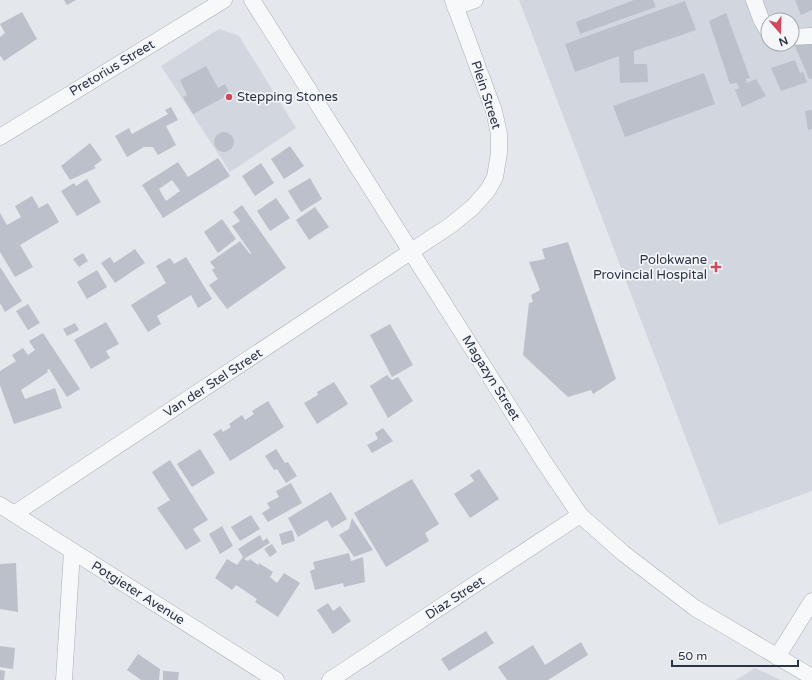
<svg xmlns="http://www.w3.org/2000/svg" width="812" height="680" font-family="'Varela Round',sans-serif">
	<rect width="100%" height="100%" fill="#e4e7ec"/>
	<!-- built -->
	<path fill="#d2d6de" fill-rule="evenodd" d="M519,0H812V491L719,525ZM768,20H792V44H768Z
		M219,29L239,36L296,128L230,172L161,66Z
		M755,668L781,680H736Z"/>
	<!-- building -->
	<path fill="#bbc0ca" fill-rule="evenodd" d="M64,0H76L67,5Z
		M634,0H653L656,7L580,34L576,22Z
		M795,0H812V10L801,15Z
		M685,1L696,30L634,51V64H647L648,82L620,83L619,56L575,72L565,44Z
		M22,12L37,39L4,61L0,55V37L5,33L0,24Z
		M726,13L750,78L746,79L747,83L756,79L766,96L742,107L735,90L739,88L737,83L730,84L709,21Z
		M812,38V79H809L794,44Z
		M795,60L800,73L803,72L807,82L781,91L771,68Z
		M206,66L218,88L225,84L230,94L193,114L183,97L187,95L180,80Z
		M704,73L715,104L625,137L613,106Z
		M171,107L178,120L166,126L176,145L158,155L153,147H144L127,157L115,136L129,128L132,134L168,114L165,110Z
		M812,110V129L808,130L805,111Z
		M214 142a10 10 0 1 1 20 0a10 10 0 1 1-20 0Z
		M90,143L102,160L94,166L96,168L70,180L61,166Z
		M290,146L304,166L284,179L271,159Z
		M218,158L230,176L163,218L142,185L178,162L188,177ZM172,180L180,191L166,201L159,189Z
		M261,163L274,183L255,196L242,176Z
		M310,178L322,199L301,212L288,191Z
		M87,179L101,202L77,216L61,191L74,183L76,186Z
		M32,196L39,208L48,203L59,222L20,245L33,267L15,277L0,252V213L7,225L21,217L15,206Z
		M276,198L290,218L270,231L257,211Z
		M242,205L286,268L227,309L209,285L218,279L212,270L215,268L210,262L240,241L250,254L251,253L232,226L240,221L233,212Z
		M315,207L329,227L309,240L296,220Z
		M222,219L236,239L218,253L204,232Z
		M568,242L616,379L593,394L591,390L568,397L523,355L529,303L533,302L531,295L540,290L529,262L545,259L542,249Z
		M135,249L145,263L115,283L101,263L110,257L114,263Z
		M83,253L88,261L79,267L73,259Z
		M186,257L212,299L198,308L191,295L157,316L161,324L148,332L131,305L166,283L156,266L170,258L174,264Z
		M0,267L22,301L5,312L0,303Z
		M97,270L107,287L87,299L77,282Z
		M28,304L40,323L28,330L16,311Z
		M106,322L119,344L106,351L110,358L91,369L74,340Z
		M75,323L79,330L67,336L63,329Z
		M390,324L413,365L392,377L370,335Z
		M43,333L80,389L67,397L49,369L47,370L48,372L21,390L25,399L55,388L62,408L14,424L0,385V371L16,361L12,355L23,348L28,355L35,350L29,341Z
		M387,375L392,380L398,377L413,401L388,418L370,386Z
		M334,382L348,404L317,424L304,403L318,395L317,392Z
		M268,401L284,427L230,461L213,434L221,429L223,432L231,427L229,424L242,415L245,420L254,414L252,411Z
		M383,428L393,441L372,453L367,445L378,439L375,433Z
		M200,449L215,473L192,487L177,464Z
		M276,449L285,463L288,462L297,476L286,483L277,469L274,470L265,456Z
		M170,460L208,520L193,529L201,541L186,550L157,508L170,500L152,472Z
		M479,469L499,499L470,518L454,494L474,481L470,475Z
		M412,479L439,524L425,533L429,541L386,567L354,513Z
		M291,483L302,503L268,522L262,513L270,508L267,503L279,497L276,491Z
		M331,492L347,519L332,528L327,520L298,537L288,518Z
		M251,515L260,529L240,541L231,527Z
		M352,518L373,550L354,557L339,535L349,529Z
		M222,526L233,546L220,554L209,534Z
		M292,530L295,541L282,545L279,534Z
		M260,535L263,541L267,538L270,543L244,559L248,561L250,559L258,565L259,563L273,572L270,577L277,583L284,573L300,583L278,617L255,602L257,599L236,585L232,590L215,578L227,559L237,565L243,557L238,549Z
		M272,544L277,552L270,557L264,549Z
		M349,553L351,561L363,557L365,582L344,587L343,583L315,590L310,571L315,569L313,562Z
		M16,563L18,612L0,609V564Z
		M328,603L333,611L340,606L351,621L333,634L317,610Z
		M486,631L494,643L449,671L441,659Z
		M581,642L588,655L548,680H507L498,667L533,645L545,665Z
		M0,646L15,648L13,669L0,667Z
		M138,654L160,669L159,680H141L127,670Z
		M0,670L5,671L4,680H0Z
		M163,671L179,672L178,680H163Z"/>
	<g fill="none" stroke-linecap="round" stroke-linejoin="round">
		<!-- minor casing -->
		<g stroke="#a9aeb7" stroke-width="17">
			<path id="minor" d="M252,0L544,462L580,515L623,553L695,608L812,677
				M754,0L761,19L768,31
				M455,7L475,0
				M792,37L812,36
				M0,137L224,0
				M0,505L276,680
				M14,514L451,225L473,207L488,190L495,177L499,153V134L494,111L453,0
				M777,657L812,601
				M64,680L72,551
				M330,680L580,515"/>
		</g>
		<!-- minor -->
		<use href="#minor" stroke="#f7f8fa" stroke-width="16"/>
	</g>
	<!-- markers -->
	<g fill="#d1495b" stroke="#f4f6f9" stroke-width="1.5">
		<circle cx="229" cy="97" r="4"/>
		<path d="M714 261h4v4h4v4h-4v4h-4v-4h-4v-4h4z"/>
	</g>
	<g text-anchor="middle" dominant-baseline="central" stroke-width="3.5" stroke-linejoin="round" paint-order="stroke">
		<!-- street labels -->
		<g font-size="13" fill="#2b3445" stroke="#f4f6f9">
			<text transform="translate(112 68) rotate(-31)">Pretorius Street</text>
			<text transform="translate(486 95) rotate(72)">Plein Street</text>
			<text transform="translate(491 378) rotate(58)">Magazyn Street</text>
			<text transform="translate(213 383) rotate(-33)">Van der Stel Street</text>
			<text transform="translate(138 593) rotate(32)">Potgieter Avenue</text>
			<text transform="translate(455 598) rotate(-33)">Diaz Street</text>
		</g>
		<!-- poi labels -->
		<g font-size="13" fill="#2b3445" stroke="#f4f6f9" text-anchor="start">
			<text x="237" y="97">Stepping Stones</text>
			<text x="707" y="260" text-anchor="end">Polokwane<tspan x="707" dy="15">Provincial Hospital</tspan></text>
		</g>
	</g>
	<!-- north arrow -->
	<g transform="translate(780 32) rotate(160)"><circle r="19" fill="#f4f6f9" stroke="#a4a8b1"/>
	<path d="M0-3L7 15L0 10L-7 15Z" fill="#d1495b"/>
	<text y="-6" font-size="11" font-weight="bold" text-anchor="middle" fill="#2b3445">N</text>
	</g>
	<!-- scale -->
	<path d="M672 660v6h126v-6" fill="none" stroke="#2b3445" stroke-width="2"/>
	<text x="678" y="660" font-size="12" fill="#2b3445" stroke="#f4f6f9" stroke-width="3" paint-order="stroke">50 m</text>
</svg>
